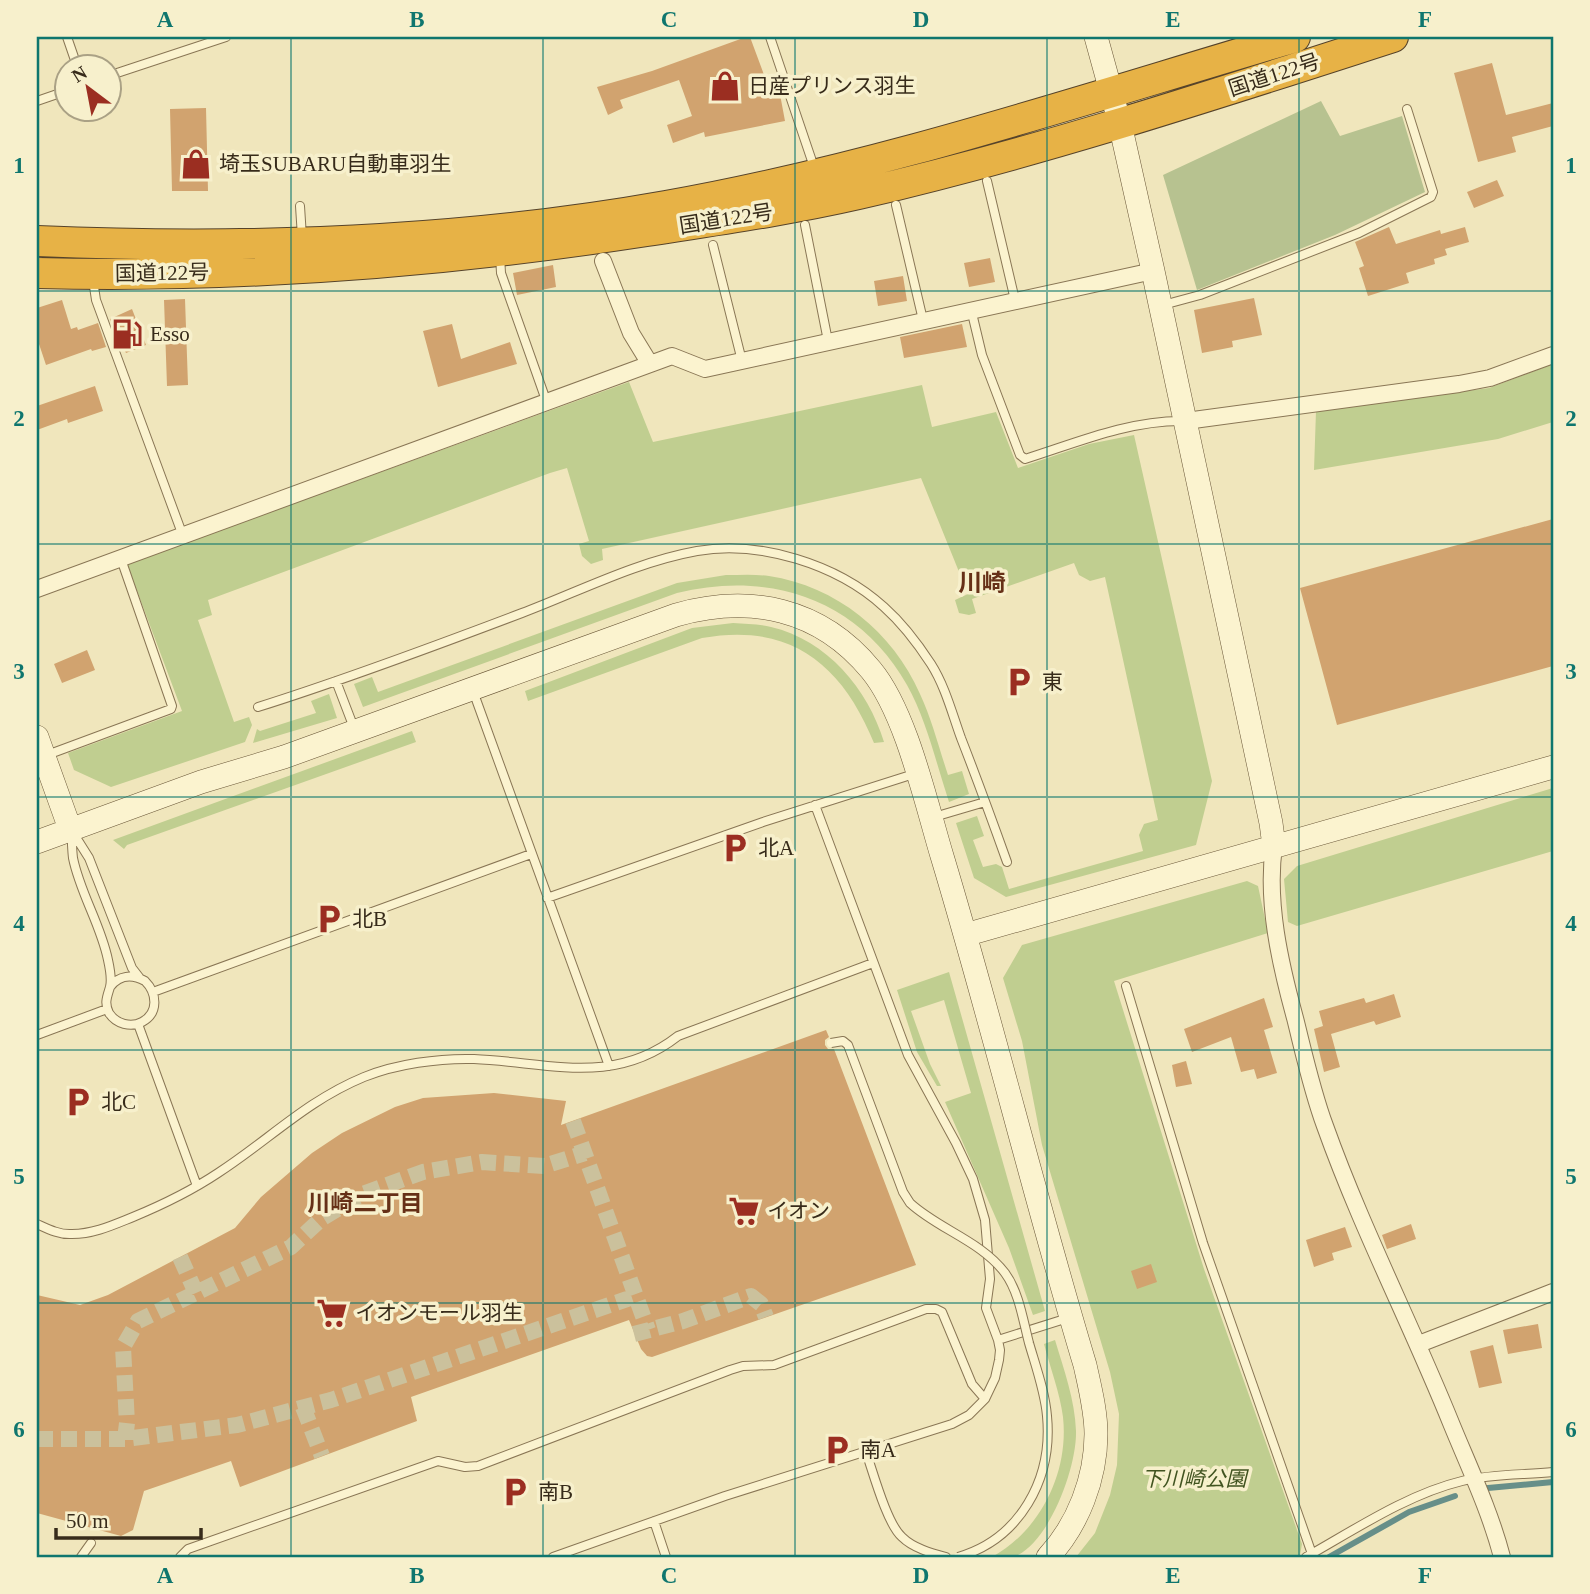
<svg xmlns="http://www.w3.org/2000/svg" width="1590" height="1594" font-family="'Times New Roman','Noto Sans JP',serif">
	<rect width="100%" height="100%" fill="#f0e6bc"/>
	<!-- green -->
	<path fill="#c0ce90" d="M1553,364V422L1498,439L1314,470L1316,411L1489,388Z
		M629,382L653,442L922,385L932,427L996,412L1018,468L1089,444L1134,435L1212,781L1196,845L1006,897L974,878L956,823L977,816L984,836L973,840L983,867L996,864L1002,867L1009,889L1143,851L1139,835L1144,824L1158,820L1105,577L1090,581L1079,575L1074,563L972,599L976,613L969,615L959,613L955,600L968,594L921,478L602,549L603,560L591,564L582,556L579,544L589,541L567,468L550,473L208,600L212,615L198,620L234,722L249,717L252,725L245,742L111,787L74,770L68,753L182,711L127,564Z
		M726,575C740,575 755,574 769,576C836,586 893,632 920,694C932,720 939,748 948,775L962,771L969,794L949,802C936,763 927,721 907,685C859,599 769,570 677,593L363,707L354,684L372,677L378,692L677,583Z
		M733,623C746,624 759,624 771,627C827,640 868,689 884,742L874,743C842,664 790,622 702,638L528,701L525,691L692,628Z
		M329,694L337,718L253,743L257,729L260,731L316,713L311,701Z
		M412,731L416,742L127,845L124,849L113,840Z
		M1553,788V851L1297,926L1288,922L1284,879L1297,866Z
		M1247,881L1258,886L1268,933L1114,981L1204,1269L1302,1544L1300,1555L1295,1557H1076L1095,1533L1110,1495L1117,1465L1119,1414L1110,1372L1042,1145L1022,1041L1003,978L1022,945Z
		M949,972L1045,1311L1033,1315L1009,1248L945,1102L971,1093L944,1000L911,1011L930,1064L941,1086H937L917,1052L897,990Z
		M1055,1340C1064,1370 1075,1400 1076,1431C1077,1466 1051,1538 1018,1555C1012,1559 1000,1557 992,1557C1041,1530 1069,1472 1063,1417C1060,1393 1050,1367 1044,1344Z"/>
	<!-- cemetery -->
	<path fill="#b7c290" d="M1321,101L1340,136L1402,116L1425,192L1335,235L1197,290L1163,175Z"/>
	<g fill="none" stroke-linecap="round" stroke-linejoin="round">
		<!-- stream -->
		<path stroke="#678f89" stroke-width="6" d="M1488,1488L1553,1482
			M1329,1557L1409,1512L1455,1496"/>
	</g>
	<!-- building -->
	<path fill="#d1a36f" d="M746,37H750L770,91L779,89L785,121L705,137L704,132L673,143L667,125L692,116L679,80L620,100L623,108L608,115L597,87L652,71Z
		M1492,63L1506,115L1553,103V126L1512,137L1516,152L1478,162L1454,73Z
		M206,108L208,191H172L170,109Z
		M1497,180L1504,196L1474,208L1467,192Z
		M1389,227L1396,244L1440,230L1441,234L1465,227L1469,242L1445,249L1447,255L1434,259L1435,264L1406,273L1409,283L1368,296L1359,268L1364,266L1355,242Z
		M990,258L995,282L969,287L964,263Z
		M553,265L556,287L517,295L513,273Z
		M903,276L907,301L878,306L874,281Z
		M1254,298L1262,335L1232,341L1233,347L1202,353L1194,310Z
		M185,299L188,385L167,386L164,300Z
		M62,300L71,329L77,327L78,330L98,323L106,347L92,351L91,349L46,365L37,338V308Z
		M132,309L146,345L126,353L121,342H119L110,319Z
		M452,324L461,359L510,342L517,364L438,387L423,331Z
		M962,324L967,347L904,358L900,337Z
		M95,386L103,411L68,423L67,419L37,430V406Z
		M1553,519V666L1337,725L1300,588Z
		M87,650L95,670L62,683L54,664Z
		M1394,994L1401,1017L1376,1025L1374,1021L1331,1034L1340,1067L1324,1072L1314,1029L1323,1026L1319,1011L1364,998L1366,1003Z
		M1264,998L1273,1027L1264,1030L1277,1073L1257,1079L1254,1069L1241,1072L1231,1037L1192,1052L1184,1029Z
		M826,1030L829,1037L825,1040V1045L828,1049H834L916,1265L652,1357L647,1356L641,1349L629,1320L411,1397L417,1421L240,1487L231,1461L144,1491L133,1530L121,1536L37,1513V1295L80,1305L108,1295L180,1257L235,1228L261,1197L312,1153L342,1133L395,1107L423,1098L494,1093L566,1101L561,1125Z
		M1186,1061L1192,1084L1176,1087L1172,1065Z
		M1411,1224L1416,1239L1387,1249L1382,1235Z
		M1345,1227L1352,1247L1332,1253L1334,1260L1314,1267L1306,1240Z
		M1151,1264L1157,1282L1137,1289L1131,1271Z
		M1538,1324L1542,1348L1508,1354L1503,1330Z
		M1493,1345L1502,1383L1479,1388L1470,1351Z"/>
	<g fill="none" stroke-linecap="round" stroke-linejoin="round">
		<!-- street-tunnel -->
		<path stroke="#cbc19c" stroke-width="16" stroke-dasharray="16 8" stroke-linecap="butt" d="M573,1121L648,1330
			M180,1257L196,1293
			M634,1334L683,1321L751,1296L761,1304L766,1317
			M303,1407L322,1456
			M37,1439H125L237,1425L331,1400L636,1296
			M125,1439L127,1423L123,1347L138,1321L291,1247L321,1219L360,1195L423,1172L482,1162L544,1166L585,1153"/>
		<!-- lane casing -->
		<g stroke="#897655" stroke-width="10">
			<path id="lane" d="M67,37L77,66
				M770,37L815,170
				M108,76L226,37
				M37,101L66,91
				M987,181L1015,300
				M896,205L923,320
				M300,206L302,237
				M805,225L828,341
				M713,245L742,361
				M500,256L501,273L547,403
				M93,280L96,300L183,536
				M1163,305L1200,295L1359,233L1431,197L1433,192L1407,109
				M971,309L982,355L1020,455L1025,459C1076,443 1127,421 1181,421
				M336,681L354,728
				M473,691L609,1066
				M258,707C347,679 435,646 522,613C580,591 636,562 697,551C759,540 837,564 884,607C902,623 918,644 931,664C945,686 952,713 961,738C977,779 992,820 1007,862
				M47,755L171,709L172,706L121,559
				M934,817L985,802
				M71,831C72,840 72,850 73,858C80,893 101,925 108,960C110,969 112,979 110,987C107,997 104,1003 109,1013C116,1024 131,1028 142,1022C159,1013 157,993 145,981C132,974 119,975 110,987
				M72,831L89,858L132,968L139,977
				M547,898L763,822L917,773
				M1126,986L1203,1243L1312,1554
				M153,992L531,854
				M138,1024L197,1186
				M37,1035L107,1009
				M37,1224C48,1229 60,1235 72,1234C94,1234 113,1225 133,1217C162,1205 191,1191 218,1173C269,1140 306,1101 364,1077C396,1064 439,1058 474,1059C548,1062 613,1087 678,1036L873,963
				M998,1340L1068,1318
				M866,1452C873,1472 887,1524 902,1537C913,1548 931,1553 946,1557
				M654,1521L666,1557
				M81,1557L91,1543
				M180,1557L188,1549L438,1461L465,1467L478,1466L730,1370L743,1366L774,1365L926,1309H936L942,1312L972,1384L985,1399
				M553,1557L725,1496L952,1424L969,1415L985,1399L995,1378L999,1360L1000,1350L998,1340L986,1308L990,1279L985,1220L973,1179L956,1143L908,1055L815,805
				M1306,1557C1354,1530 1408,1494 1462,1481C1491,1474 1523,1475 1553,1472"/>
		</g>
		<!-- street casing -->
		<g stroke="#897655" stroke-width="18">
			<path id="street" d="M603,261L631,333L650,364
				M1186,421L1459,384L1490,378L1553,355
				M37,589L672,356L705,369L1153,271
				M1274,846C1266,902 1280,963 1295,1018C1304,1054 1312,1091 1325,1126C1361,1227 1411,1324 1451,1423C1469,1467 1490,1511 1502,1557
				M1419,1344L1553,1292"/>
		</g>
		<!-- secondary casing -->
		<g stroke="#6a5738" stroke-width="24">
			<path id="secondary" d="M1096,37L1120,124L1153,271L1271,823L1274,846
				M37,737L70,829
				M37,842L201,782L284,757L676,615C750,594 820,608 871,670C906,712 926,803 942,856C993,1025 1034,1196 1085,1365C1090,1388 1096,1411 1096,1434C1096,1478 1078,1525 1048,1557
				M965,935L1553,767"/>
		</g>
		<!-- highway casing -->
		<g stroke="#56432a" stroke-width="32">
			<path id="highway" d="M37,241C247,250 458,243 666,206C880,168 1087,98 1295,37
				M37,273C241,278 445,262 647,231C718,220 789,210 859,194C1040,152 1216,94 1393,37"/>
		</g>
		<!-- lane -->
		<use href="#lane" stroke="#fbf3cf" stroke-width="8"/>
		<!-- street -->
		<use href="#street" stroke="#fbf3cf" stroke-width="16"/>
		<!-- secondary -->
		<use href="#secondary" stroke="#fbf3cf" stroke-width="23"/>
		<!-- highway -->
		<use href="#highway" stroke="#e7b246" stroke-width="30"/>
		<!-- lane-bridge casing -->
		<g stroke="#897655" stroke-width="10" stroke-linecap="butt">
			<path id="lane-bridge" d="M831,1043L843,1041L848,1045L903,1192L910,1203C938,1229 981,1241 1005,1273C1019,1292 1023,1320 1029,1343C1036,1367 1045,1392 1047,1416C1053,1479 1020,1539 958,1557"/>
		</g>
		<!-- lane-bridge -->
		<use href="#lane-bridge" stroke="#fbf3cf" stroke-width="8"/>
	</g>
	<!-- grid -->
	<path fill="none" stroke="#0f766e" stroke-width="2" stroke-opacity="0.55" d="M291,37V1557M543,37V1557M795,37V1557M1047,37V1557M1299,37V1557M37,291H1553M37,544H1553M37,797H1553M37,1050H1553M37,1303H1553"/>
	<!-- icons -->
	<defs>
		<g id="shop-bare" transform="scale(2.415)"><path d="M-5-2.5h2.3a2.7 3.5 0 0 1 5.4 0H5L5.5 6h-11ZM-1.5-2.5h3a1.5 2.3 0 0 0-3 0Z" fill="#9b2e21" stroke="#f7f0cc" stroke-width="2.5" paint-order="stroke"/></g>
		<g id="fuel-bare" transform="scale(2.415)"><path d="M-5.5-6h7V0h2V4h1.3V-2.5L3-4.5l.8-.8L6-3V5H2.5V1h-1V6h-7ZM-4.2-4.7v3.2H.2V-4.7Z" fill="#9b2e21" stroke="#f7f0cc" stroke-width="2.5" paint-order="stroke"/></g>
		<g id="parking-bare" transform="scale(2.415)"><path d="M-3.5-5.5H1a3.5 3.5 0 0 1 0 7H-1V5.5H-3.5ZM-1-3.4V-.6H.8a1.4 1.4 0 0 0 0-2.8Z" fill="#9b2e21" stroke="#f7f0cc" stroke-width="2.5" paint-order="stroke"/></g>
		<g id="supermarket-bare" transform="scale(2.415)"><path d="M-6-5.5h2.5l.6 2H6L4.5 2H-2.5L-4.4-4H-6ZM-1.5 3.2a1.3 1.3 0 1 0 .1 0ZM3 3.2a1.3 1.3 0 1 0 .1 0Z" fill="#9b2e21" stroke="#f7f0cc" stroke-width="2.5" paint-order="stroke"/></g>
	</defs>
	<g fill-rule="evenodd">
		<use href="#shop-bare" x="725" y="86"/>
		<use href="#shop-bare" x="196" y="164"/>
		<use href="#fuel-bare" x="127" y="334"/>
		<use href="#parking-bare" x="1019" y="682"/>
		<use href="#parking-bare" x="735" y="848"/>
		<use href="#parking-bare" x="329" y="919"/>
		<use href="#parking-bare" x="78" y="1102"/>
		<use href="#supermarket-bare" x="744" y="1211"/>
		<use href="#supermarket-bare" x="332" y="1313"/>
		<use href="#parking-bare" x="837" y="1450"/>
		<use href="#parking-bare" x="515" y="1492"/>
	</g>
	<g text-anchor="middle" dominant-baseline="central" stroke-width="7" stroke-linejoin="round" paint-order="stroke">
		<!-- street labels -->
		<g font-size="21" fill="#372b1a" stroke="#f7f0cc">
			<text transform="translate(1274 75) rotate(-18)">国道122号</text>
			<text transform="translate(726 219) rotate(-9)">国道122号</text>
			<text transform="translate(162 273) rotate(-1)">国道122号</text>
		</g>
		<!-- poi labels -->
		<g font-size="21" fill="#372b1a" stroke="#f7f0cc" text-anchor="start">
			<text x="748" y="86">日産プリンス羽生</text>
			<text x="219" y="164">埼玉SUBARU自動車羽生</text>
			<text x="150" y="334">Esso</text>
			<text x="1042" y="682">東</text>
			<text x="758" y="848">北A</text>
			<text x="352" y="919">北B</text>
			<text x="101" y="1102">北C</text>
			<text x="767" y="1211">イオン</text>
			<text x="355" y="1313">イオンモール羽生</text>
			<text x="860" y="1450">南A</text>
			<text x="538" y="1492">南B</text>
		</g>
		<!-- park labels -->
		<g font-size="21" font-style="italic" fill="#415420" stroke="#f7f0cc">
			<text x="1194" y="1479">下川崎公園</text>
		</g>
		<!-- neighbourhood labels -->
		<g font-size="23" font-weight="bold" fill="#663017" stroke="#f7f0cc">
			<text x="365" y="1203">川崎二丁目</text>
		</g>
		<!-- quarter labels -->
		<g font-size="24" font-weight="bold" fill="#663017" stroke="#f7f0cc">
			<text x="982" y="583">川崎</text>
		</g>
	</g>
	<!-- border -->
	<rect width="1590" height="1594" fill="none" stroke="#f7f0cc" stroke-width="77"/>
	<!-- north arrow -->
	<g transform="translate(88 88) rotate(328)"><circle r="33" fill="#f7f0cc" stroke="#aaa185" stroke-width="2"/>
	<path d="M0-5L12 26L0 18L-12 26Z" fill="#9b2e21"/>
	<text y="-10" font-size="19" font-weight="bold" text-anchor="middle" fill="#372b1a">N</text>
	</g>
	<!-- scale -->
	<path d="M56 1528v10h145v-10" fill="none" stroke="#372b1a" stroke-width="3.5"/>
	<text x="66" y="1528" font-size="21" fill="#372b1a" stroke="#f7f0cc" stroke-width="5" paint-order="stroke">50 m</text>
	<rect x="38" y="38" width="1514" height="1518" fill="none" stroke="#0f766e" stroke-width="2.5"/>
	<g font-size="23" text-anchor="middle" font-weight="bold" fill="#0f766e">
		<text x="165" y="27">A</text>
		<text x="417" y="27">B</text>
		<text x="669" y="27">C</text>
		<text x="921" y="27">D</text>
		<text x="1173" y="27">E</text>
		<text x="1425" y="27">F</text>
		<text x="19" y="173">1</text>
		<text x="1571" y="173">1</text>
		<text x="19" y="426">2</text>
		<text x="1571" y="426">2</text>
		<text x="19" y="679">3</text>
		<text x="1571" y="679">3</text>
		<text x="19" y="931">4</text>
		<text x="1571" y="931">4</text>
		<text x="19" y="1184">5</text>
		<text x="1571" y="1184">5</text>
		<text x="19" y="1437">6</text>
		<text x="1571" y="1437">6</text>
		<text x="165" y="1583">A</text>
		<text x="417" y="1583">B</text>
		<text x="669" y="1583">C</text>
		<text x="921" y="1583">D</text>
		<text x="1173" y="1583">E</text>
		<text x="1425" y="1583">F</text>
	</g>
</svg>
